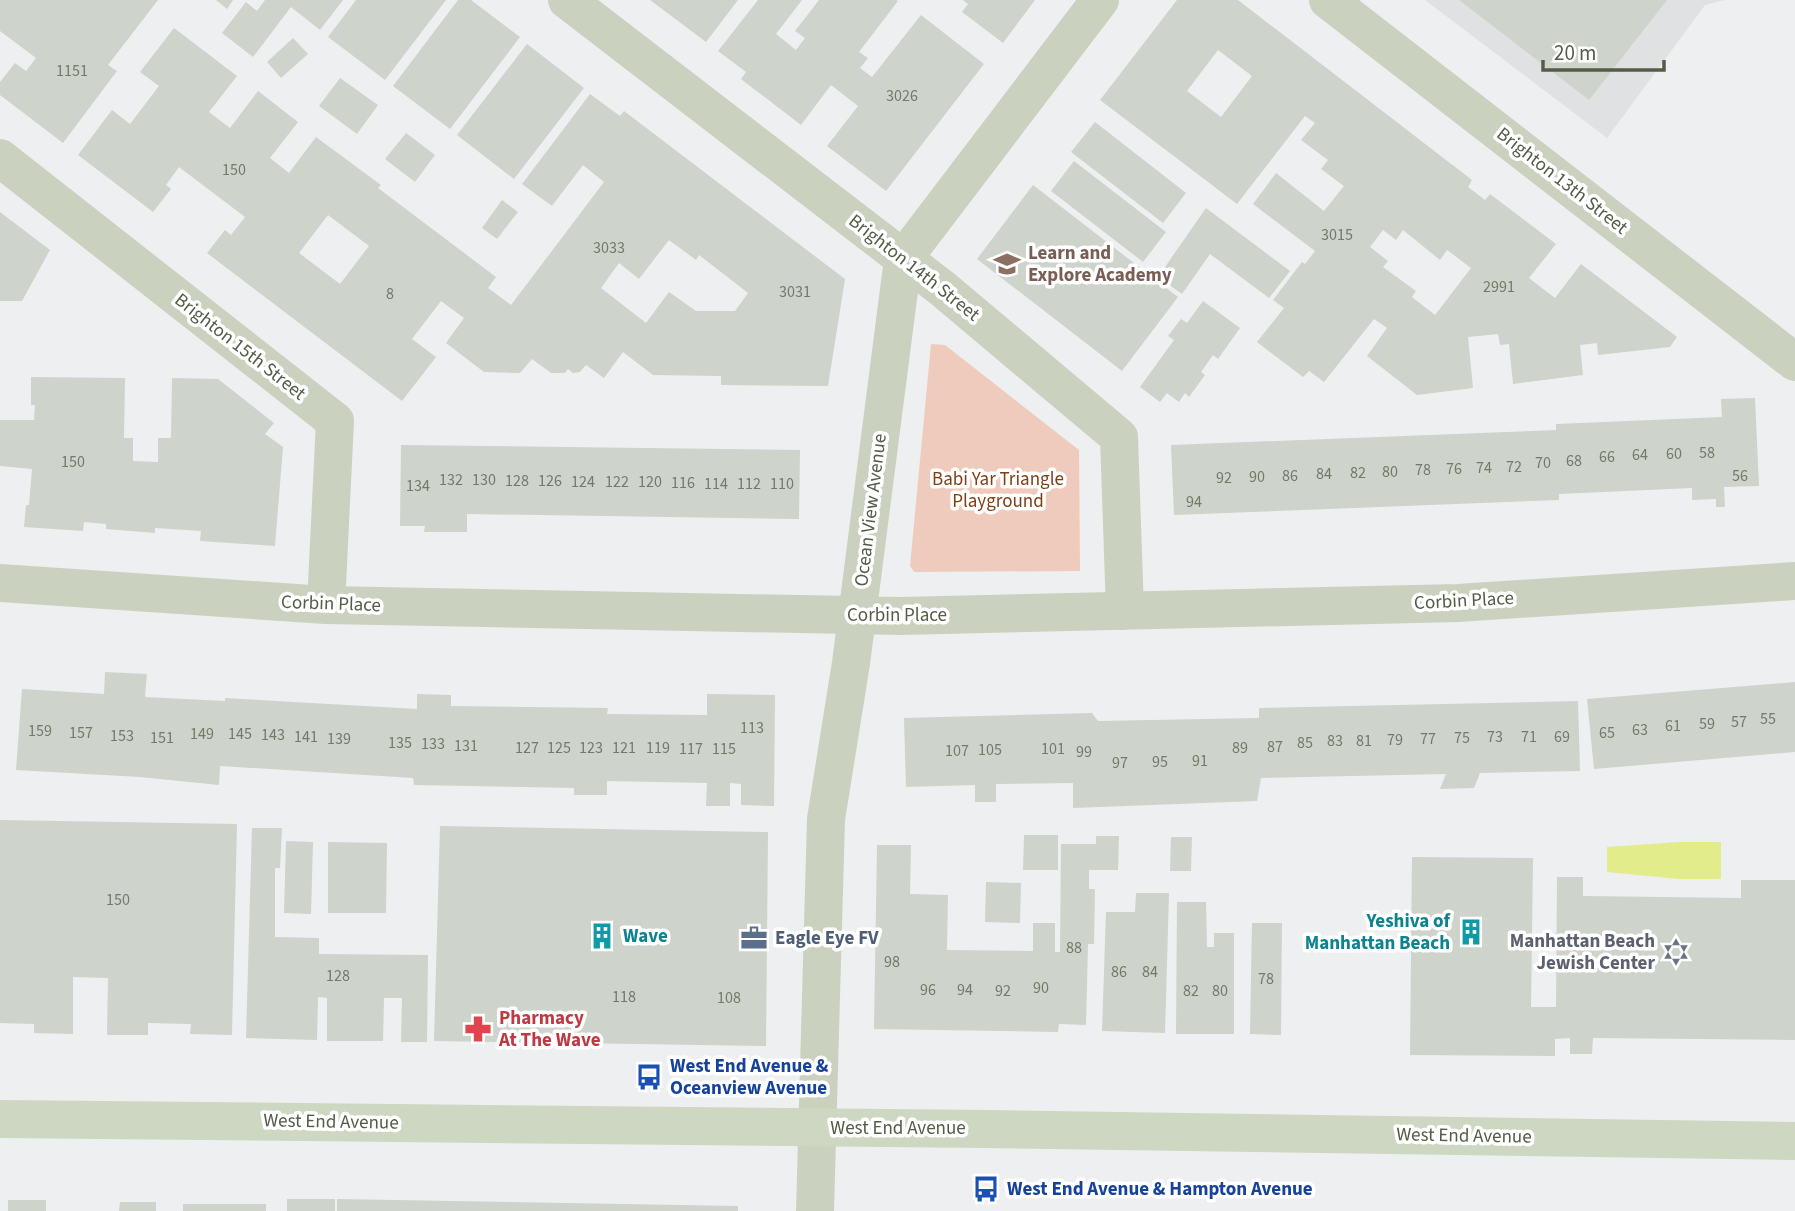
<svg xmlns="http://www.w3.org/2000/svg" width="1795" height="1211" font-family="'Source Sans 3',sans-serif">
	<rect width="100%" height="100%" fill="#eeeff1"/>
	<!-- education -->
	<path fill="#dfe1e2" d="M1425,0H1725L1705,5L1607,138Z"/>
	<!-- green -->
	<path fill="#efcbbd" d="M931,344L945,345L1079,450L1080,571L914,572L910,566Z"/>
	<!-- water -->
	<path fill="#e2ec8a" d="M1679,842H1721V879H1679L1607,872V847Z"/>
	<!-- building -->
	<path fill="#ced3cb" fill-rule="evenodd" d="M0,0H158L108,65L117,71L63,143L0,95V82L15,63L26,71L36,58L0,31Z
		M216,0H233L227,9Z
		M265,0H343L320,30L291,7L253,57L222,33L246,2L257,11Z
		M356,0H446L385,80L328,37Z
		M458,0H471L520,37L450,129L393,86Z
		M650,0H738L706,42Z
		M758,0H802L776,34L796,50L805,38L795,31L819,0H896L898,1L859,52L868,58L860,68L872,77L921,15L984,64L886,191L827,146L858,106L831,85L801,125L741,79L746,72L718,51Z
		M963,0H1035L1003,43L962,12L968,4Z
		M1177,0H1238L1472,180L1468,187L1485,200L1490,194L1556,244L1529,278L1555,298L1581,264L1677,337L1670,347L1598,355L1597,343L1580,345L1583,375L1513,384L1509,344L1500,345L1498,334L1468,337L1473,388L1417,395L1367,356L1387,328L1374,319L1324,382L1309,371L1303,377L1257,342L1284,308L1273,300L1302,262L1305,264L1315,251L1253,204L1276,173L1324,211L1344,186L1321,169L1328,160L1301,140L1315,123L1305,116L1237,204L1100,100ZM1218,50L1252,76L1221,117L1187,91ZM1383,230L1396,240L1403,230L1440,260L1447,250L1471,268L1435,315L1412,297L1416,291L1383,267L1388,261L1370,247Z
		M1459,0H1667L1589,100Z
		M174,28L237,76L209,112L230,128L258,91L298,122L270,158L289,173L316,137L381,185L378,188L496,277L488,288L511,305L604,182L583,165L552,206L522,184L590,94L620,116L624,111L845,279L828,386L721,385V376L653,375L623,352L604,378L586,365L580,372L573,373L568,369L565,373H551L532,359L520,373L484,372L446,343L464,318L441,301L412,339L436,357L402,401L207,253L225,230L231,235L245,217L179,167L166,185L171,189L153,212L78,155L112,110L130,124L159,86L140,72ZM328,215L369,246L340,284L299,253ZM669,240L696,260L699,255L748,293L735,311H696L669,292L646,323L601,288L619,263L639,279Z
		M293,38L308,54L281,78L267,62Z
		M527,44L584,88L514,179L457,135Z
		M340,78L378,105L357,134L319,106Z
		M1095,122L1186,193L1163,223L1071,152Z
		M406,133L435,155L415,182L385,159Z
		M1074,161L1166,232L1143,262L1051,191Z
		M1033,185L1178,297L1122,371L977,259Z
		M502,200L518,212L497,239L482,228Z
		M1206,208L1290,271L1269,298L1210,254L1182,294L1158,277Z
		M0,212L50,250L22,301H0Z
		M1203,301L1240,328L1218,359L1213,355L1201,372L1205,375L1189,397L1185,393L1179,402L1167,393L1160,402L1140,387L1174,340L1168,336L1181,319L1187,323Z
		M31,377L125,378L124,438H133V461L158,462V438H171L172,378L218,379L274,423L265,434L283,447L275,546L200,541L201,531L155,528V533L106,529V524L84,522L83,531L24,527L26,505H29L32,469L0,466V420H34L35,405H31Z
		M1755,398L1759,486L1724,487L1725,507H1716V499L1692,500V488L1559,494V500L1174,515L1171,445L1556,430V424L1722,417L1721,399Z
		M401,445L800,450L799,519L467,514V532H424L425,526H400Z
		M105,672L147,674L145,697L225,701V698L417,709V694L451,695V706L608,708L607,714L707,715V694L775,695L774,806L741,805V784L730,783V806H706L707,783L607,781V795H574V788L414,785L413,778L220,766L219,785L140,777L16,770L22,689L104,694Z
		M1795,682V752L1594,769L1587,699Z
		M1578,701L1580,771L1480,773L1474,788L1440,789L1446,774L1261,778L1257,801L1073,808V783L996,784V802H975V785L906,787L904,718L1092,713L1098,721L1259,718V708Z
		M0,820L237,824L232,1035L190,1034L191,1024L148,1023V1035H107L108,978L73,977V1034L34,1033V1024L0,1023Z
		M440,826L768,832L766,1046L434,1041Z
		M252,828H282L280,868H275V937L319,938V954L428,955L427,1042H401L402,998H384L383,1041H327V998L318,997L317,1040L246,1038Z
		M1024,835H1058V870H1023Z
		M1096,836H1119L1118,870H1089V889H1095L1094,944H1088L1086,1025L1059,1024L1058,1032L874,1029L877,845H911L910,894L948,895L947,950L1033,951V923H1055V952H1060L1061,844H1096Z
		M1171,837H1192L1191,871H1170Z
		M286,841L313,842L311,914L284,913Z
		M328,842L387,843L386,913H328Z
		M1412,857L1533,858L1531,1007H1556L1557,877H1583V896L1741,898V880H1795V1040L1593,1038L1592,1054H1570V1038L1555,1039V1056L1410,1055Z
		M986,882L1021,883L1020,923L985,922Z
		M1136,893H1169L1165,1033L1102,1031L1106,912H1135Z
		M1177,902H1206L1207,947H1214V933H1234V1034H1176Z
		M1252,923H1282L1281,1035L1250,1034Z
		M287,1199H335V1211H287Z
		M337,1199L738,1206V1211H337Z
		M8,1200H46V1211H8Z
		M120,1202H156V1211H119Z
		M183,1204H266V1211H183Z"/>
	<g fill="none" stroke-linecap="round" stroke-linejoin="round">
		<!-- minor -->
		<path stroke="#cbd1bf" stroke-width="38" d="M567,0L943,289L1119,437L1125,611
			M1328,0L1795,362
			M0,158L335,421L326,605
			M0,583L326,605L900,616L1458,603L1795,581
			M815,1211L826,819L851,663L903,259L1100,0"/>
		<!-- secondary -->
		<path stroke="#ced7c1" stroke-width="38" d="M0,1119L986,1129L1795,1141"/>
	</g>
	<!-- icons -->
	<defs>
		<g id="school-bare" transform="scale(2.1)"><path d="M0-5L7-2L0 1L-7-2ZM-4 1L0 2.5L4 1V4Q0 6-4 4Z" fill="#8d6e63" stroke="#fff" stroke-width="2.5" paint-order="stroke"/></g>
		<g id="building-bare" transform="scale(2.1)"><path d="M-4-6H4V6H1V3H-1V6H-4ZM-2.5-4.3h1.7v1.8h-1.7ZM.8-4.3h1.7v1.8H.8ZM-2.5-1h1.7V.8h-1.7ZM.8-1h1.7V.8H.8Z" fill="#0f9aa8" stroke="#fff" stroke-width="2.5" paint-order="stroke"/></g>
		<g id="office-bare" transform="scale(2.1)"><path d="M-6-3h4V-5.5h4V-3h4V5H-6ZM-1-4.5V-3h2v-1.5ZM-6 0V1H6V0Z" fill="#5c6f8a" stroke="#fff" stroke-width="2.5" paint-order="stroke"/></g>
		<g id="synagogue-bare" transform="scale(2.1)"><path d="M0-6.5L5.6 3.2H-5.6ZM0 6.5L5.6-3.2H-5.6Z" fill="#6b7280" stroke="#fff" stroke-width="2.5" paint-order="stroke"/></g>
		<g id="pharmacy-bare" transform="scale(2.1)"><path d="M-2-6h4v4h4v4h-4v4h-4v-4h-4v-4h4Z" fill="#e0444e" stroke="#fff" stroke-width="2.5" paint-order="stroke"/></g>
		<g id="bus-bare" transform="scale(2.1)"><path d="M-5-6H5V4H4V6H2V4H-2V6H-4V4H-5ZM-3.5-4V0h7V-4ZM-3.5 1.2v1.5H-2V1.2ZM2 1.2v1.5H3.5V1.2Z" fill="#1a4fb4" stroke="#fff" stroke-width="2.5" paint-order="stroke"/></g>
	</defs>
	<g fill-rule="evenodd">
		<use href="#school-bare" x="1007" y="264"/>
		<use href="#building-bare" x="1471" y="932"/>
		<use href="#building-bare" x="602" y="936"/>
		<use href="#office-bare" x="754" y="938"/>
		<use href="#synagogue-bare" x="1676" y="952"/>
		<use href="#pharmacy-bare" x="478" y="1029"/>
		<use href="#bus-bare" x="649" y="1077"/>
		<use href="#bus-bare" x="986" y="1189"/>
	</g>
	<g text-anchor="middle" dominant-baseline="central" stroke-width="7" stroke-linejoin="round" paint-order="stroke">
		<!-- number labels -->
		<g font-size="16" fill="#727a68">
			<text x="72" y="71">1151</text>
			<text x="902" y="96">3026</text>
			<text x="234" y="170">150</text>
			<text x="1337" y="235">3015</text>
			<text x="609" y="248">3033</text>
			<text x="1499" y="287">2991</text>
			<text x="795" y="292">3031</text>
			<text x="390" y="294">8</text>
			<text x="1707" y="453">58</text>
			<text x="1674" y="454">60</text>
			<text x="1640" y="455">64</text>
			<text x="1607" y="457">66</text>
			<text x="1574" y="461">68</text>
			<text x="73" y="462">150</text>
			<text x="1543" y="463">70</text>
			<text x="1514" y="467">72</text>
			<text x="1484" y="468">74</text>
			<text x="1454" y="469">76</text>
			<text x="1423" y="470">78</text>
			<text x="1390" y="472">80</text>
			<text x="1358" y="473">82</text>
			<text x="1324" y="474">84</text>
			<text x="1290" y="476">86</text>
			<text x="1740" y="476">56</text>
			<text x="1257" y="477">90</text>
			<text x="1224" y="478">92</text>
			<text x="451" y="480">132</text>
			<text x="484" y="480">130</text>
			<text x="517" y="481">128</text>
			<text x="550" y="481">126</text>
			<text x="583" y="482">124</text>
			<text x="617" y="482">122</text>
			<text x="650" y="482">120</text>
			<text x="683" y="483">116</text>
			<text x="716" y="484">114</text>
			<text x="749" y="484">112</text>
			<text x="782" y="484">110</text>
			<text x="418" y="486">134</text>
			<text x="1194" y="502">94</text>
			<text x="1768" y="719">55</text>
			<text x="1739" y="722">57</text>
			<text x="1707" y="724">59</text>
			<text x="1673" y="726">61</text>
			<text x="752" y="728">113</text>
			<text x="1640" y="730">63</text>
			<text x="40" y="731">159</text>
			<text x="81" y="733">157</text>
			<text x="1607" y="733">65</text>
			<text x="202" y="734">149</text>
			<text x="240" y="734">145</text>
			<text x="273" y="735">143</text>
			<text x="122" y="736">153</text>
			<text x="306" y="737">141</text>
			<text x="1495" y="737">73</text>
			<text x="1529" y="737">71</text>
			<text x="1562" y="737">69</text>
			<text x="162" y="738">151</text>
			<text x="1462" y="738">75</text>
			<text x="339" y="739">139</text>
			<text x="1428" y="739">77</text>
			<text x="1395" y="740">79</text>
			<text x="1335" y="741">83</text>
			<text x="1364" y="741">81</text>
			<text x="400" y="743">135</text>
			<text x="1305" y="743">85</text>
			<text x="433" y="744">133</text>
			<text x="466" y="746">131</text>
			<text x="1275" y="747">87</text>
			<text x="527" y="748">127</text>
			<text x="559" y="748">125</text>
			<text x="591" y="748">123</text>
			<text x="624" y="748">121</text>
			<text x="658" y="748">119</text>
			<text x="1240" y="748">89</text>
			<text x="691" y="749">117</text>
			<text x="724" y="749">115</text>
			<text x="1053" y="749">101</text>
			<text x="990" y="750">105</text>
			<text x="957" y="751">107</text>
			<text x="1084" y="752">99</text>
			<text x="1200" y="761">91</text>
			<text x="1160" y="762">95</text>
			<text x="1120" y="763">97</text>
			<text x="118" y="900">150</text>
			<text x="1074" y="948">88</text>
			<text x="892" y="962">98</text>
			<text x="1119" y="972">86</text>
			<text x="1150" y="972">84</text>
			<text x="338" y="976">128</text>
			<text x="1266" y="979">78</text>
			<text x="1041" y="988">90</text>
			<text x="928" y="990">96</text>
			<text x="965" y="990">94</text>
			<text x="1003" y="991">92</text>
			<text x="1191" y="991">82</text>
			<text x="1220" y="991">80</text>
			<text x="624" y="997">118</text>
			<text x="729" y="998">108</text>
		</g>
		<!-- street labels -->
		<g font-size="19" fill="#545c47" stroke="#fff">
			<text transform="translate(1562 181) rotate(38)">Brighton 13th Street</text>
			<text transform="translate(914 268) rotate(38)">Brighton 14th Street</text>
			<text transform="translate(240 347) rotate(38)">Brighton 15th Street</text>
			<text transform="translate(871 510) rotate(-83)">Ocean View Avenue</text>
			<text transform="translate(1464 601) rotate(-3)">Corbin Place</text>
			<text transform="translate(331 604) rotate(2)">Corbin Place</text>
			<text x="897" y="615">Corbin Place</text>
			<text transform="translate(331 1122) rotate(1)">West End Avenue</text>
			<text x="898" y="1128">West End Avenue</text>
			<text transform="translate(1464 1136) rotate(1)">West End Avenue</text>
		</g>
		<!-- education labels -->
		<g font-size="19" font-weight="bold" fill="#785e54" stroke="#fff" text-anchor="start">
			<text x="1028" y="253">Learn and<tspan x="1028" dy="22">Explore Academy</tspan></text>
		</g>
		<!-- park labels -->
		<g font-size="19" fill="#7e3f17" stroke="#fff">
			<text x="998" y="479">Babi Yar Triangle<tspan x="998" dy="22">Playground</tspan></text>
		</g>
		<!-- culture labels -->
		<g font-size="19" font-weight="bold" fill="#0d838f" stroke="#fff" text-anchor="end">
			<text x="1450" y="921">Yeshiva of<tspan x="1450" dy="22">Manhattan Beach</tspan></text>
			<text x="623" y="936" text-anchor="start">Wave</text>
		</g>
		<!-- service labels -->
		<g font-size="19" font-weight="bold" fill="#4e5e75" stroke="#fff" text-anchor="start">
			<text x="775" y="938">Eagle Eye FV</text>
		</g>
		<!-- worship labels -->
		<g font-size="19" font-weight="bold" fill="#5b616d" stroke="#fff" text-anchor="end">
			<text x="1655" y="941">Manhattan Beach<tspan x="1655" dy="22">Jewish Center</tspan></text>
		</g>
		<!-- health labels -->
		<g font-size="19" font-weight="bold" fill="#be3a42" stroke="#fff" text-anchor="start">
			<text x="499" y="1018">Pharmacy<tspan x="499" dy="22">At The Wave</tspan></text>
		</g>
		<!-- transit labels -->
		<g font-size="19" font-weight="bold" fill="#164399" stroke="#fff" text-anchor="start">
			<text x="670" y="1066">West End Avenue &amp;<tspan x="670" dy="22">Oceanview Avenue</tspan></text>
			<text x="1007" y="1189">West End Avenue &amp; Hampton Avenue</text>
		</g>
	</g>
	<!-- scale -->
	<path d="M1543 60v10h121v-10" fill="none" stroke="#545c47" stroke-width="3.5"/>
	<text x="1554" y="60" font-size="21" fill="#545c47" stroke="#ffffff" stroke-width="5" paint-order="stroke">20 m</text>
</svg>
